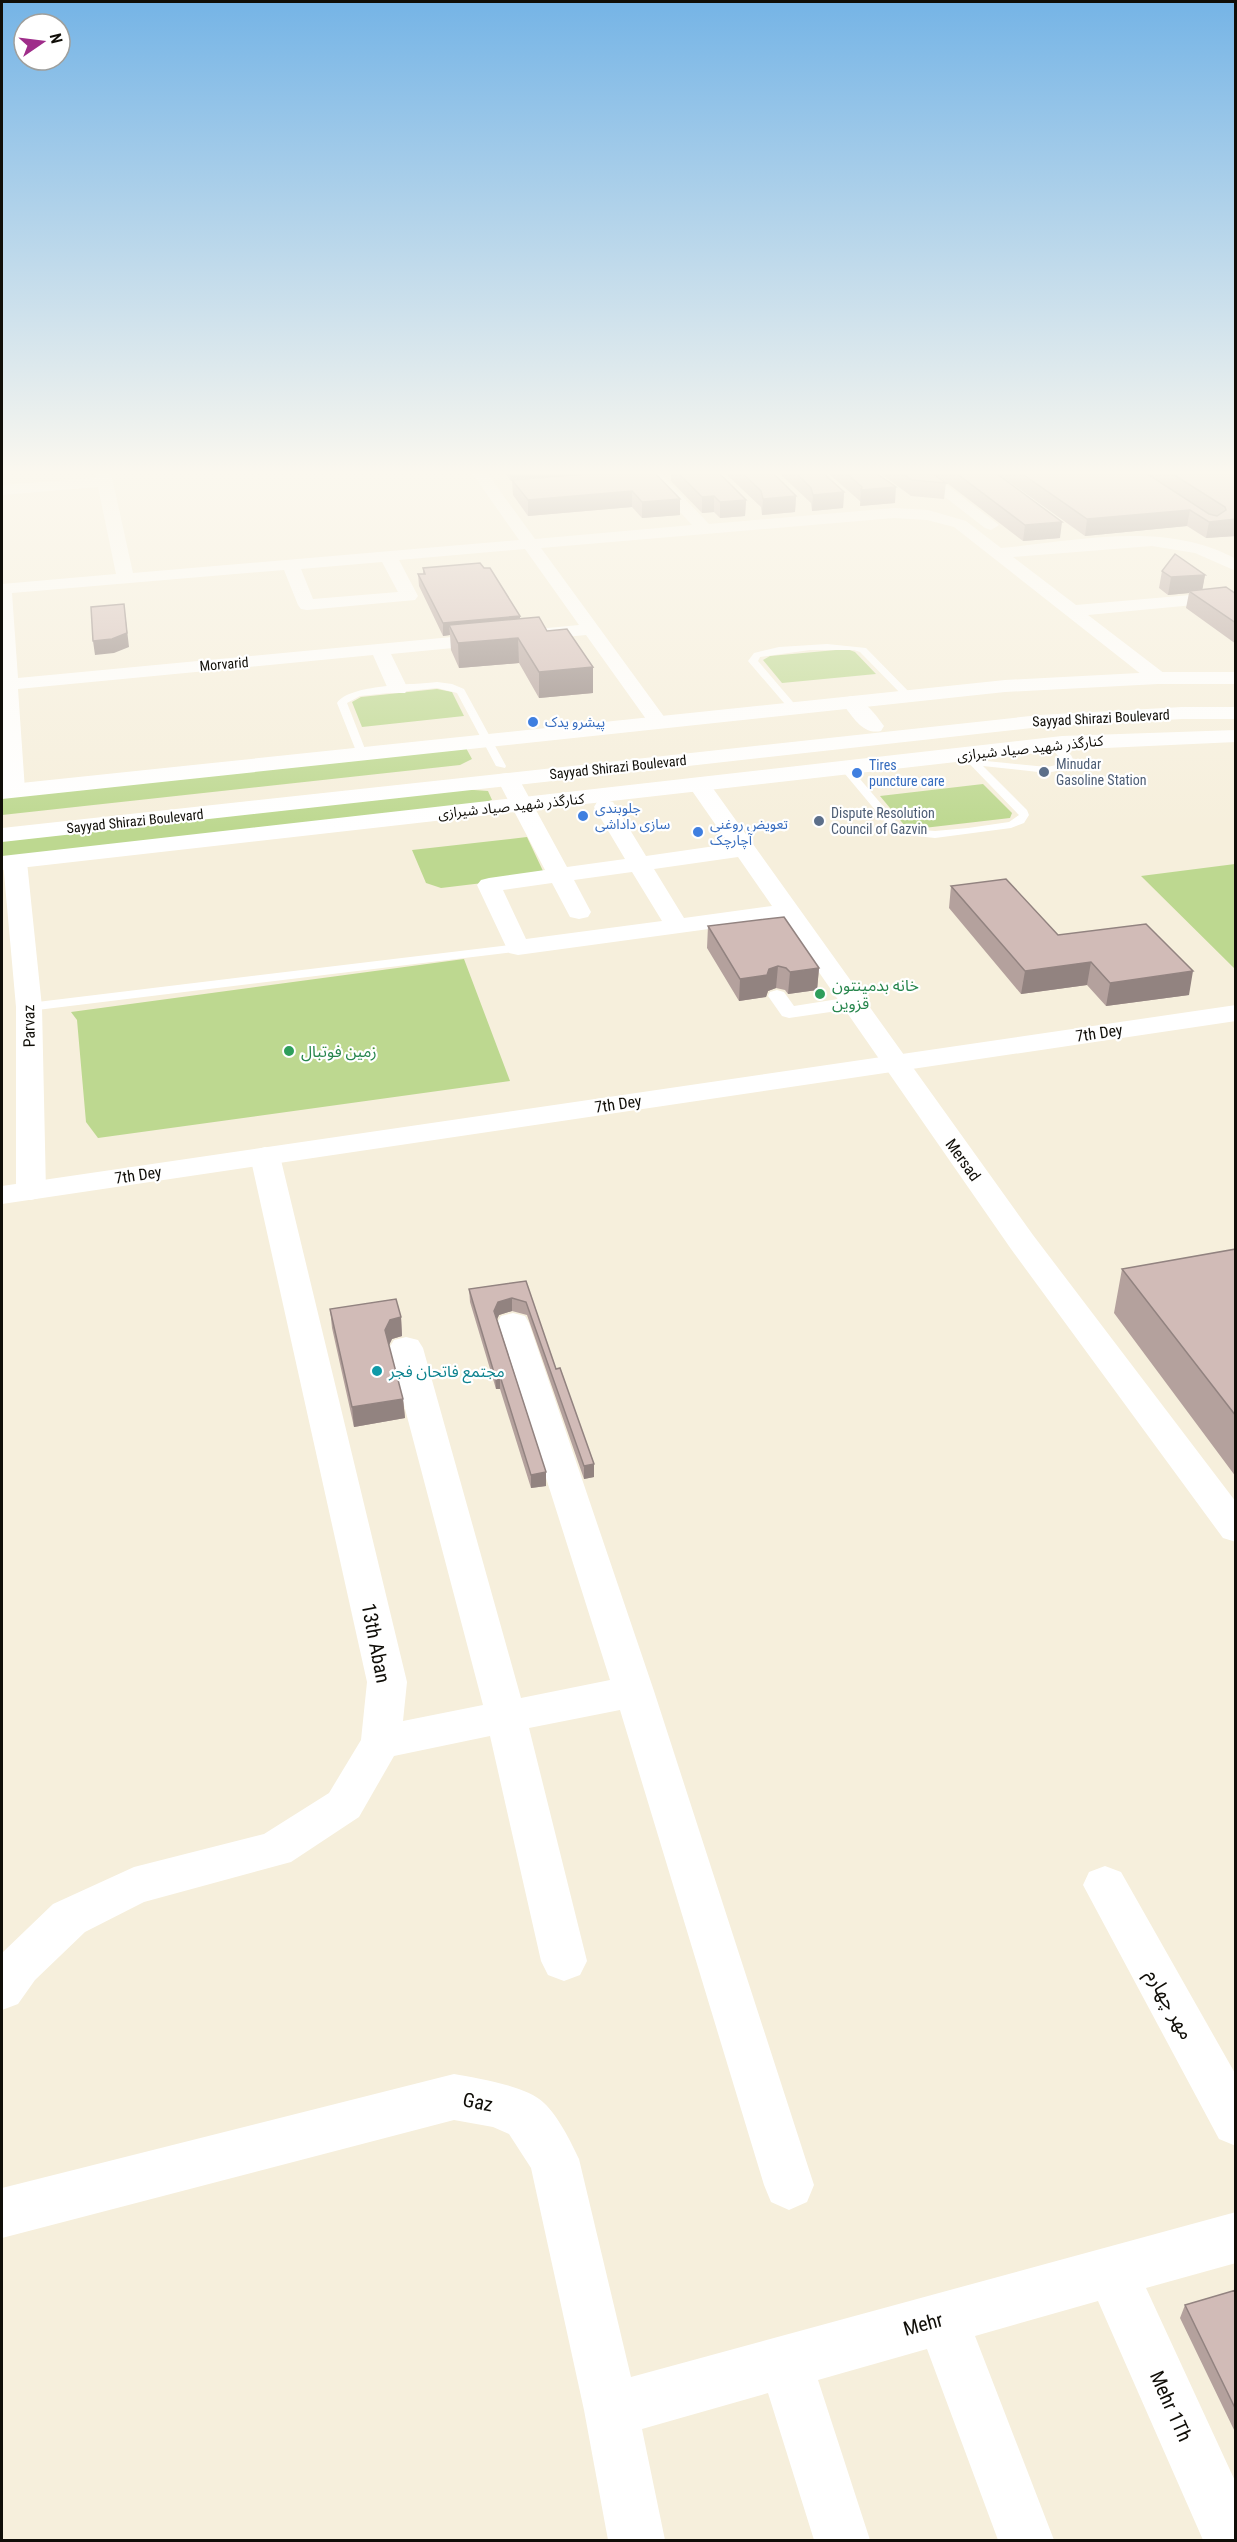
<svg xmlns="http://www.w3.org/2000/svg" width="1237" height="2542" font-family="'Roboto Condensed','Noto Sans Arabic',sans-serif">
	<rect width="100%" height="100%" fill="#f6efdc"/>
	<!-- green -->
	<path fill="#bdd890" d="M847,649L855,652L876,674L782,683L763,660L770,656Z
		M437,689L452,692L464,716L362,727L352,702L361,697Z
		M466,748L472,759L460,765L2,815V798Z
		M983,784L1012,813L1010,818L915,829L905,826L880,796Z
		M460,789L488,791L492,800L479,804L2,859V840Z
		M527,837L543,871L532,877L441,888L426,883L412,850Z
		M1235,864H1236L1235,969L1141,876Z
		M464,959L510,1081L98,1138L86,1122L77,1020L71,1012Z"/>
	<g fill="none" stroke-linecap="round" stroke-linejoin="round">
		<!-- service -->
		<path fill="#fff" fill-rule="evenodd" d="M827,644L866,648L913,696L905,698L860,652L854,650H810L760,657L758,661L798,708L793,711L790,710L748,661L754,653L779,647Z
			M437,682L452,684L464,689L506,766L505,768L496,766L457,693L437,688L360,696L347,703L367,754L358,756L337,703C349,684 414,685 437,682Z
			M1053,742L1071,755L1076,765L1075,767L1047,773L983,766L1027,810L1029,815L1024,823L1011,828L935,838L906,835L891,829L840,768L849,766L899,825L909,829L935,831L968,828L1009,822L1019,815L960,754L961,752H969L976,760L1047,767L1065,763L1048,745Z
			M518,944L524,948L522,951L29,1011L23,1007L29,1003Z"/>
		<!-- pedestrian -->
		<path fill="#fff" fill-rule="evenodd" d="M777,990L784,992L794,1006L851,997L858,999L860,1003L858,1007L851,1009L789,1018L782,1016L768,996L770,992Z"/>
		<!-- minor -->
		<path fill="#fff" fill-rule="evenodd" d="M96,473H111L133,573L519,540L472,473H487L535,539L692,525L644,473H660L709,524L894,508L928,510L966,521L1001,548C1077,541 1165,520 1236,559V571L1195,553L1152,546L1013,557L1076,605L1236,591V601L1088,615L1165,674L1168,678L1165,682H1151L954,527L927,520L894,518L541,548L665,718L668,722L665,726H651L586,635L391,654L408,689L405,693H391L388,689L373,655L18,689L25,790L22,795L14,797L6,795L3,790L2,584L116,574L98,487L2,495V485L96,478ZM525,549L579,625L18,678L12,593L284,570L298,605L301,609L307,610L415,600L418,596L399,560ZM382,562L398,592L313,599L301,569Z
			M914,473H931L999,525L991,530L985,528Z
			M508,773L516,774L519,779L567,867L625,859L594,807L597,802L605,800L613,802L646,856L729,844L688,785L691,780L699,779L707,780L1033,1235L1236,1502V1542L1223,1538L1011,1249L782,919L518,955L509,953L477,885L481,880L489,878L545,870L497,779L500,774ZM738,857L772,906L684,918L654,869ZM632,872L662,921L526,939L503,890L552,883L570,917L579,919L588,917L591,912L574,880Z
			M15,855L23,857L27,862L42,1007L46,1191L42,1197L31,1200L20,1197L16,1191V1007L3,862L7,857Z
			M265,1147L275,1150L280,1156L407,1682L403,1721L483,1705L389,1348L394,1340L406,1337L418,1340L423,1348L521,1698L610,1680L497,1323L501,1316L513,1313L525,1316L529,1323L654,1691L814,2185L807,2202L789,2210L771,2202L764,2185L620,1710L529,1728L587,1961L580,1975L564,1981L548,1975L541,1961L490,1736L394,1756L359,1817L291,1862L144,1902L85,1932L35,1980L18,2004L2,2010V1953L53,1904L134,1867L264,1834L329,1793L361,1740L367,1682L250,1156L255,1150Z
			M1105,1866L1121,1872L1236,2075V2146L1219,2139L1083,1885L1089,1872Z
			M454,2074C477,2078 527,2086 544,2103C558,2116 571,2142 579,2159L631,2377L1236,2212V2263L1146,2288L1236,2483V2540H1203L1098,2301L975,2336L1054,2540H998L927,2349L818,2380L870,2540H814L768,2393L642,2429L665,2540H608L584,2410L531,2168L509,2134L493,2127L454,2120L2,2238V2188Z"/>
		<!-- tertiary -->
		<path fill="#fff" fill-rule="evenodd" d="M1158,672H1236V684H1158L1005,692L2,799V785L1005,680Z
			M1236,1005V1021L2,1204V1186Z"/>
		<!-- secondary -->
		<path fill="#fff" fill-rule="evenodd" d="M851,696C864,699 876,715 884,726L881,731C863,735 854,718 844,706L841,702L844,698Z
			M1182,707H1235L1236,719H1182L1040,727L2,842V828L1040,715Z
			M1236,730V742L1062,750L2,870V856L1062,736Z"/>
	</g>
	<!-- wall -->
	<path fill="#b4a19d" d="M505,473H655L680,499V515L642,518L632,507L528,516L513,495L512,481H511Z
		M671,473H719L746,500L745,516L720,518L714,512L702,513L671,481Z
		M725,473H773L796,496L795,512L762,515L761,507Z
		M779,473H823L844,492L843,508L812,511L811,503Z
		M828,473H876L895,503L860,506L861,502Z
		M880,473H932L946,483L944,499L911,496Z
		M934,473H996L1060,538L1023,541Z
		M997,473H1236V536L1206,538L1187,526L1085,536Z
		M423,568L520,619L547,631L593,693L539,698L519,663L459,668L451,650L450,635L443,636L419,586L418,574H423Z
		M1162,571L1205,575L1202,589L1236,594V644L1186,608L1189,593L1168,595L1159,588Z
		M951,886L1058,935L1189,995L1106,1006L1087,985L1021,994L949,908Z
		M708,926L819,968L817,990L788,994L785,990L776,988L768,991L766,997L739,1001L707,948Z
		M1236,1249V1477L1114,1313L1122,1269Z
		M526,1281L556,1369L594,1464V1477L584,1479L527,1315L512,1311L499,1315L497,1319L546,1472V1486L531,1488L500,1389H496L470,1302L469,1289Z
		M330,1309L401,1317L402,1336L392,1339L389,1345L403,1399L405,1418L354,1427L332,1328Z
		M1236,2290V2434L1180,2318L1185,2305Z"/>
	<!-- shaded-wall -->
	<path fill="#928380" d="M510,473H619L512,480V481H511Z
		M896,487L895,503L860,506L861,490Z
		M632,491V507L528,516V500Z
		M844,492L843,508L812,511L813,495Z
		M714,496V512L702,513V497Z
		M796,496L795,512L762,515L763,499Z
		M680,499V515L642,518V502Z
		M746,500L745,516L720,518V502Z
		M1190,510L1187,526L1085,536L1087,519Z
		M1236,519V536L1206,538L1209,522Z
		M1062,522L1060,538L1023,541L1025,525Z
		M1205,575L1202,592L1189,591V593L1168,595L1171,577Z
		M124,604L129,647L114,653L95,655L93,641Z
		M520,616V628L449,625L450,635L443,636V623Z
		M518,638L519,663L459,668L458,643Z
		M593,667V693L539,698V672Z
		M1091,962L1087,985L1021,994L1025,971Z
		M778,966L776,988L768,991L766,997L739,1001L740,979Z
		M819,968L817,990L788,994L790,972Z
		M1193,971L1189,995L1106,1006L1110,983Z
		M512,1298V1311L499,1315L495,1324L494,1311L498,1302Z
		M401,1317L402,1336L392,1339L387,1349L385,1330L390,1320Z
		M495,1376H500V1389H496Z
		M403,1399L405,1418L354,1427L352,1407Z
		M594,1464V1477L584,1479V1466Z
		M546,1472V1486L531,1488V1475Z"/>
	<!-- building -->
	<path fill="#d1bbb7" stroke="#928380" stroke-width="1.5" d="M600,473H655L680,499L642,502L632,491L528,500L512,480Z
		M678,473H719L746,500L720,502L714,496L702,497Z
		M742,473H773L796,496L763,499L761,491Z
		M796,473H823L844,492L813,495L811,488Z
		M846,473H876L896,487L861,490L862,487Z
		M902,473H932L946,483L912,480Z
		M956,473H996L1062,522L1025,525Z
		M1021,473H1146L1209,514L1217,516L1226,510L1225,507L1171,473H1236V519L1209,522L1190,510L1087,519Z
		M1175,554L1205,575L1171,577L1162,571Z
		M480,563L484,568H490L520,616L443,623L418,574H425L423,568Z
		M1226,587L1236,594V623L1189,591Z
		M124,604L127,633L112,639L93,641L91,607Z
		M539,617L547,631L567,629L593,667L539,672L518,638L458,643L449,625Z
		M1006,879L1058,935L1146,924L1193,971L1110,983L1091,962L1025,971L951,886Z
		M784,917L819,968L790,972L786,968L778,966L769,969L767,975L740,979L708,926Z
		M1236,1249V1416L1122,1269Z
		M526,1281L556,1369L560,1368L594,1464L584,1466L526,1302L512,1298L498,1302L494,1311L546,1472L531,1475L500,1376H495L469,1289Z
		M396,1299L401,1317L390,1320L385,1330L403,1399L352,1407L330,1309Z
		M1236,2290V2410L1185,2305Z"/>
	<!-- sky -->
	<linearGradient id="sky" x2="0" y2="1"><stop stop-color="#75b4e6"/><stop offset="0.57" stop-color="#fbf8ef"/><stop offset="1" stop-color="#fbf8ef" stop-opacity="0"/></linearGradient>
	<rect width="1237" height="829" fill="url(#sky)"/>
	<!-- markers -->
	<g fill="#3f7fe0" stroke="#fff" stroke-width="2">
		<circle cx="533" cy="722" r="6"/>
		<circle cx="857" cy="773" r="6"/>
		<circle cx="583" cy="816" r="6"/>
		<circle cx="698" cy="832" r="6"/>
	</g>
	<g fill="#5c6f8a" stroke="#fff" stroke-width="2">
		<circle cx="1044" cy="772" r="6"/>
		<circle cx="819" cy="821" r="6"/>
	</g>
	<g fill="#2e9e5b" stroke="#fff" stroke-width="2">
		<circle cx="820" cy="994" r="6"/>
		<circle cx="289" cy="1051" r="6"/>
	</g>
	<circle fill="#0f9aa8" stroke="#fff" stroke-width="2" cx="377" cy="1371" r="6"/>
	<g text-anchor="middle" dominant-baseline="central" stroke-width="4.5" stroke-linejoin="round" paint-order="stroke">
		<!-- far-street labels -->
		<g font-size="14" fill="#100e08" stroke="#fff">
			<text transform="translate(224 664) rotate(-5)">Morvarid</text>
			<text transform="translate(1101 718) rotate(-3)">Sayyad Shirazi Boulevard</text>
			<text transform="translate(1030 748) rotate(-6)">کنارگذر شهید صیاد شیرازی</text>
			<text transform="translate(618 767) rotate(-6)">Sayyad Shirazi Boulevard</text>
			<text transform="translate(511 806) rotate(-6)">کنارگذر شهید صیاد شیرازی</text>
			<text transform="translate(135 821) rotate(-6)">Sayyad Shirazi Boulevard</text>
		</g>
		<!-- far-shop labels -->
		<g font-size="14" fill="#366cbe" stroke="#fff" text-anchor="start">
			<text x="545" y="722">پیشرو یدک</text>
			<text x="869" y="765">Tires<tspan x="869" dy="16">puncture care</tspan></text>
			<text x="595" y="808">جلوبندی<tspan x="595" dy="16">سازی داداشی</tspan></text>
			<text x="710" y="824">تعویض روغنی<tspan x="710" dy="16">آچارچک</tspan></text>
		</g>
		<!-- far-service labels -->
		<g font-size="14" fill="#4e5e75" stroke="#fff" text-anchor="start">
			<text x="1056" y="764">Minudar<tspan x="1056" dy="16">Gasoline Station</tspan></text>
			<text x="831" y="813">Dispute Resolution<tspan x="831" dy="16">Council of Gazvin</tspan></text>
		</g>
		<!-- leisure labels -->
		<g font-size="16" fill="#27864d" stroke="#fff" text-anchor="start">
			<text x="832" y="985">خانه بدمینتون<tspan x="832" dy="18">قزوین</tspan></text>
			<text x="301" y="1051">زمین فوتبال</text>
		</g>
		<!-- street labels -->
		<g font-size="16" fill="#100e08" stroke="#fff">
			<text transform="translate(29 1026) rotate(-91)">Parvaz</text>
			<text transform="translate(1099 1033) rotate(-8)">7th Dey</text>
			<text transform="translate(618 1104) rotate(-8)">7th Dey</text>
			<text transform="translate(963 1160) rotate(54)">Mersad</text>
			<text transform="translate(138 1175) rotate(-8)">7th Dey</text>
		</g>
		<!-- culture labels -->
		<g font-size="16" fill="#0d838f" stroke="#fff" text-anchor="start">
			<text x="389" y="1371">مجتمع فاتحان فجر</text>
		</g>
		<!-- near-street labels -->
		<g font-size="20" fill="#100e08" stroke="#fff">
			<text transform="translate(376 1643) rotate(79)">13th Aban</text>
			<text transform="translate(1170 2004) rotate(61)">مهر چهارم</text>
			<text transform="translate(478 2102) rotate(11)">Gaz</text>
			<text transform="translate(923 2324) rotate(-15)">Mehr</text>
			<text transform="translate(1171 2406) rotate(66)">Mehr 1Th</text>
		</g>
	</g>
	<!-- border -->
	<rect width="1237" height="2542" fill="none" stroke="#100e08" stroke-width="6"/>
	<!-- north arrow -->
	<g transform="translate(42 42) rotate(76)"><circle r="28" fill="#ffffff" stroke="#9f9f9c" stroke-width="1.5"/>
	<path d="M0-4.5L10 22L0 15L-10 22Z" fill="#9f2d8a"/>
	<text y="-9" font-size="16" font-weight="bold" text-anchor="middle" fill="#100e08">N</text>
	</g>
</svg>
